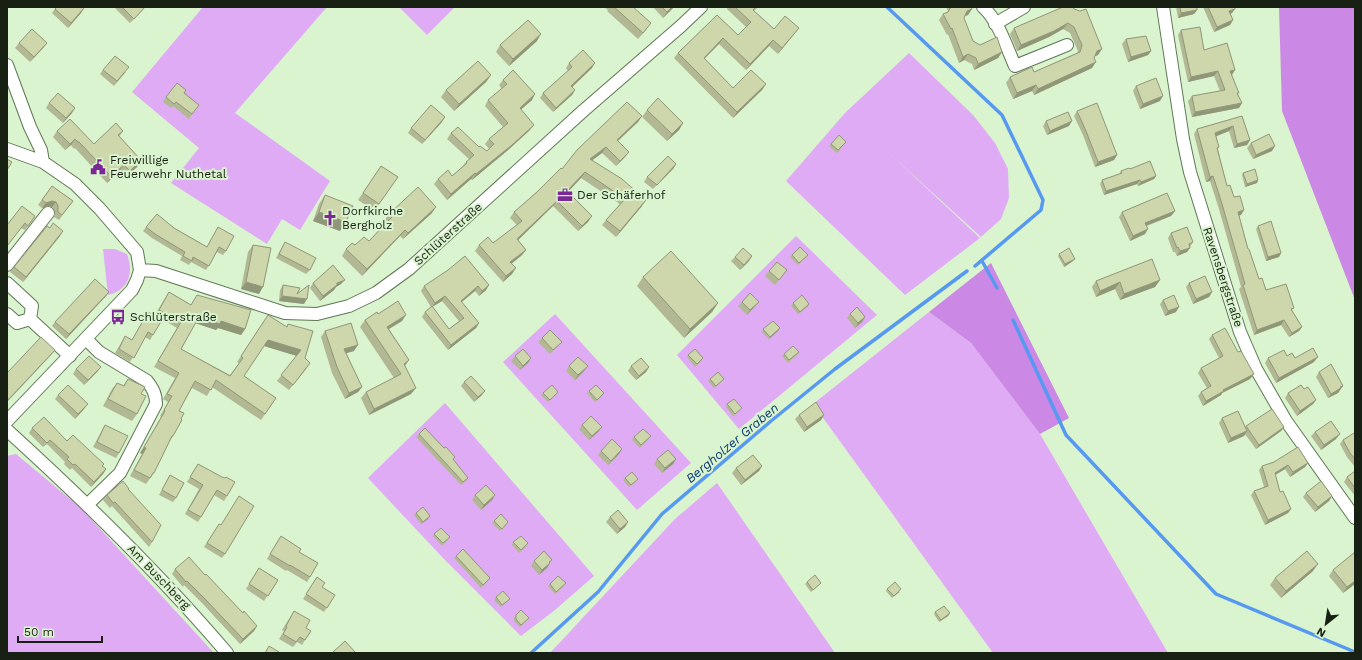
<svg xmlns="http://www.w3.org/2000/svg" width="1362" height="660" font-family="'Work Sans',sans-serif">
	<rect width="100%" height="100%" fill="#d9f4ce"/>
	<!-- green -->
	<path fill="#e0abf5" d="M203,7H327L235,113L330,181L300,230L282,219L267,244L171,183L199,148L132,92Z
		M399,7H455L427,35Z
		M909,53L973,115L995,143L1008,169L1009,198L1001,219L981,237L889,153L980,238L905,295L786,181L845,113Z
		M796,236L877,315L739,429L677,355Z
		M103,249H115L127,254C134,273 129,290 108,295Z
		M929,312L971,343L1040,434L1168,653H993L813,404Z
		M555,314L691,463L637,510L503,362Z
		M445,403L594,576L555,610L521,636L443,558L368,478Z
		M16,454L81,508L214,653H7V456Z
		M717,483L835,653H550L675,519Z"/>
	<!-- forest -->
	<path fill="#cb88e4" d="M1279,7H1355V300L1282,111Z
		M991,263L1069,418L1040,434L971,343L929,312Z"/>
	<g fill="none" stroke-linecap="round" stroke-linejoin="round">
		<!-- stream -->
		<path stroke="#5799f1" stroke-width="3.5" d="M887,7L1002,115L1043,200L1041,210L975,266
			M982,261L997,288
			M1013,320L1066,435L1216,594L1355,652
			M531,653L598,592L662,514L771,421L835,369L967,271"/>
		<!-- minor casing -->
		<g stroke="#607755" stroke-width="14">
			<path id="minor" d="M983,7C998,20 1007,48 1015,66L1067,45
				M1163,7L1183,139L1190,172L1240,332L1256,369L1286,421L1355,518
				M995,24L1024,7
				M7,65L30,127L41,150L43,162
				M7,149L43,162L75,184L100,209L137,252L140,270L137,280L132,290L7,421
				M7,265L48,213
				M140,270L156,271L285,313L317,314L349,306L376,293L409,269L583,111L681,26L701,7
				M7,283L32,306L30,319
				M7,314L17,323L30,319
				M30,319L70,356
				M86,339L99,352L147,381C153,389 156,394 156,404L120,473L87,505
				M7,430C84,500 159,573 227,653"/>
		</g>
		<!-- minor -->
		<use href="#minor" stroke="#fff" stroke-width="12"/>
	</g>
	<!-- wall -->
	<path fill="#b1b893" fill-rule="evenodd" d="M115,7H145L142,11L130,23L115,8Z
		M604,7H633L647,29L638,39L607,11L608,10Z
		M653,7H674L663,18Z
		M728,7H758L754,11L774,29L799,28L778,54L769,46L746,70L719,44L704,59L733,88L766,84L762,90L733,118L674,58L678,53L717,15L738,35L746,27L727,9Z
		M946,7H971L972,9L968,15L965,16L964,18L973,41L980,45L1002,52L998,58L974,70L972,64L964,60L959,63L948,34L947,35L939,20L943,14L947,12L948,11Z
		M1063,7L1098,55L1095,56L1092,68L1034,95L1032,91L1013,99L1006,83L1010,77L1034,72L1077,53L1078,51L1070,33L1063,29L1049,37L1017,51L1010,34L1014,28Z
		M1176,7H1197V10L1194,14L1178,18Z
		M1203,7H1235L1232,13L1230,14L1233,20L1230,25L1214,32Z
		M84,8L81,13L68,28L52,13L55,9Z
		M1181,30L1232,75L1238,94L1242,103L1239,108L1192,117L1188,101L1192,96L1220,91L1214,76L1188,82L1178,35Z
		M1126,39L1151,51L1148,55L1128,62L1122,44Z
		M537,41L509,66L496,52L500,45Z
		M19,43L44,47L30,62L15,48Z
		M569,63L592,68L572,87L575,90L572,95L553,112L540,98L543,93L568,71L566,68Z
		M103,70L126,72L114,86L100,74Z
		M491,75L486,82L454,111L441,97L446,90Z
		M503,80L532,100L521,109L530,130L508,150L472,180L471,179L447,200L434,184L438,179L452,176L462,167L466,162L469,159L447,139L451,133L487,151L489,149L485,144L489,139L503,127L485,106L488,100L502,89L499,85Z
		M1136,86L1160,101L1140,109L1133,91Z
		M184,93L199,105L189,119L173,106L171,108L163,102L166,97Z
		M49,103L72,113L63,123L46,108Z
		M647,110L683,123L679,130L667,141L642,117Z
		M1077,111L1117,155L1114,160L1095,167L1083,135L1074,116Z
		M642,116L638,122L618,141L629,152L625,157L616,166L602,153L592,160L642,206L616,237L602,225L606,220L620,204L581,178L568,192L588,222L578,231L553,206L518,240L526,250L522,255L511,264L512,274L503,282L475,251L479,245L493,243L517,225L510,218L514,212L562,169Z
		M1242,116L1250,140L1247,145L1234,148L1229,131L1216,136L1219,147L1218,149L1227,186L1234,197L1241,215H1239L1248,249L1259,279L1266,290L1294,308L1292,310L1302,327L1299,331L1289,337L1281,325L1254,335L1239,289L1241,287L1219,209L1210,181L1206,182L1194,134L1197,129Z
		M1046,121L1069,126L1047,135L1043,126Z
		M442,122L422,144L408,133L411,128Z
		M57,131L94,144L123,131L119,137L141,160L137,167L125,178L119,171L107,183L75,148L74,149L71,145L65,150L53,137Z
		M846,142L837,153L829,146L831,144Z
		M1251,143L1272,151L1253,159L1247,148Z
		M676,164L673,169L653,189L644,182L647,177Z
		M381,166L398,177L374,211L358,200Z
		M1130,169L1156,176L1154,179L1138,186L1137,184L1104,195L1100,184L1102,180L1119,174L1121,171Z
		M1243,173L1258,180L1257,183L1245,187L1242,175Z
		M52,186L73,201L59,220L54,217L55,211L52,207L49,206L42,208L38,205Z
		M325,195L340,231L313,221L319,204Z
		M1175,211L1171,216L1147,226L1145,234L1130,241L1119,217L1122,212Z
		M432,213L403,239L400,236L362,276L342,256L346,249L355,245L369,241L386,223L384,221L389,214Z
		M35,216L25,230L21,228L7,246V225Z
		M1258,226L1281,253L1279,257L1266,261L1256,229Z
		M146,227L174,228L207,247L218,227L226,251L223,255L217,252L206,270L191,262L189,265L180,260L182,256L152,238L143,231Z
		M50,228L60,236L23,282L10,272L14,267Z
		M1171,233L1193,242L1187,252L1177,256L1175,252H1173L1168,238Z
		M285,242L310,270L306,274L276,258L282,247Z
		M253,245L259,294L241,289L248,252Z
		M1059,254L1073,261L1064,267L1058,256Z
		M792,255L806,257L798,265L790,257Z
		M735,257L749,261L740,270L731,261Z
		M787,270L775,285L765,276L769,271Z
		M643,277L718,303L712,312L684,338L637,286Z
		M1160,280L1155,287L1120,300L1115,289L1096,297L1092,287L1096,281Z
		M313,283L341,284L336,287L334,290L320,301L310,288Z
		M1189,283L1212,292L1209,297L1193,304L1186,287Z
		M283,285L304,304L279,301L280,290Z
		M489,285L486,290L479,296L475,291L461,302L479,323L476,328L448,350L422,317L425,312L431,307L421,291L424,286ZM442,301L459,321L449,329L432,307Z
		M109,292L106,296L66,339L52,326L55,322Z
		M169,292L191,305L197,295L245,329L241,335L218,328L216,330L195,323L181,349L230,375L239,363L237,362L268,315L286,327L288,324L305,358L306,369L289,390L277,381L297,356L264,346L244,376L276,398L261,420L212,387L207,396L192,388L179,411L181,419L173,436L169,442L154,473L146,484L130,476L142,454L140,453L161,417L160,416L168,402L163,399L175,378L154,367L177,328L155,315L165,298Z
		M1163,300L1176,312L1165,316L1160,304Z
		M742,302H759L755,306L747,315L738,306Z
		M793,303L808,306L798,314L791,306Z
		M148,312L153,335L150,340L145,337L130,362L115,353L125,336L132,340Z
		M378,314L402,321L389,329L409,360L405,366L411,394L369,415L361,398L366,392L394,378L360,327L365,320Z
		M850,314L865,317L862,322L855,328L847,318Z
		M780,328L778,331L769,339L762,332L763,329Z
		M325,331L354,351L346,353L362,387L358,392L345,399L332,373L321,337Z
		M1212,335L1238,352L1254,374L1250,379L1222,393L1221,395L1203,406L1198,396L1201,392L1207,388L1198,373L1201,368L1219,358L1209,339Z
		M542,338L558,346L550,354L538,342Z
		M799,352L797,355L788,363L782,356L784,354Z
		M688,355L702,361L695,367L687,357Z
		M515,356L531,358L528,363L520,370L511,361Z
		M1287,356L1314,362L1276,383L1265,363L1268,358Z
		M569,366L584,371L575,380L566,371Z
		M631,366L649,367L646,372L636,380L628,371Z
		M101,367L97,372L84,385L73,374L76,369Z
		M1319,372L1343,386L1338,393L1328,398L1316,377Z
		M128,379L141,394L137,414L132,421L103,406L112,389L117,383L123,386Z
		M710,379H724L722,381L714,388L708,381Z
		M464,382L485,391L481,396L474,402L461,386Z
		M1304,389L1316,400L1313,404L1297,416L1285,398L1288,393Z
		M589,391L604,393L602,396L595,402L587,393Z
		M543,393L557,394L548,402L541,395Z
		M58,395L84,409L75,419L55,399Z
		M727,404L742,408L740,410L733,416L726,407Z
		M799,415H824L821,420L804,432L795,419Z
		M1222,418L1245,427L1246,426L1281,431L1256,449L1245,434L1244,436L1228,443L1219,423Z
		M105,425L119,453L116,458L93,447L102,430Z
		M582,425L602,427L598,432L589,440L579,429Z
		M32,428L67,441L104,464L102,466L106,469L103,474L91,487L72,468L70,470L64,464L65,462L47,444L43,447L29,433Z
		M1315,432L1336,439L1321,450L1311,436Z
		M419,434L444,448L455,457L453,459L468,478L466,481L461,485L416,437Z
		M1355,434V467L1347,457L1340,444L1343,440Z
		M634,437L649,439L640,448L632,440Z
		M601,451L619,454L608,465L598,455Z
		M657,459H676L673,464L662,473L654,464Z
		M1308,463L1305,467L1290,477L1285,469L1275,475L1280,492L1291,509L1288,513L1265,525L1251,495L1254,491L1264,487L1259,470L1262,466Z
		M198,464L227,496L224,501L214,495L198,522L185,514L199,489L187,482Z
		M762,466L759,471L741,485L732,473L736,468Z
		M1355,471V496L1344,482L1347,477Z
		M170,475L176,498L173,502L159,495L167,480Z
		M625,478L637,481L629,487L623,480Z
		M129,490L152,542L149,547L112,506L110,508L103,500L107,495Z
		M1306,493L1332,496L1329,501L1315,512L1303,497Z
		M475,495H495L492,500L481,510L472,500Z
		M416,513L428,519L421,524L414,515Z
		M610,517L628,522L625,527L617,534L606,522Z
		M494,521L506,524L500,531L492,523Z
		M219,524L225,554L222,558L204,547Z
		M434,534L448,540L442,546L433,536Z
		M281,536L310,577L307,582L287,570L286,571L267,559Z
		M513,542L527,546L519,553L512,545Z
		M456,556L488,581L481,588L454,558Z
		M534,561L550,563L547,568L539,575L531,566Z
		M259,568L278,580L264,601L246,589Z
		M175,569L205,575L243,613L257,626L254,631L240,644L202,603L184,585L183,587L172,574Z
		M1333,570L1355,584L1343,593L1329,576Z
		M1313,571L1281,598L1270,585L1275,578Z
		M317,577L322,587L335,595L324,612L303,599Z
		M807,582L821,583L819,585L811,592L805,584Z
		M550,584L564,586L555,594L548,586Z
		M887,589L900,592L892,598L886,591Z
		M496,597L508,601L501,607L494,600Z
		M294,611L306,628L305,640L302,645L297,642L293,647L279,639L284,631L282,630Z
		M935,612L950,613L948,616L939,622L934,614Z
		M516,615L529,618L520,627L514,621V618Z"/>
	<!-- shaded-wall -->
	<path fill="#909678" d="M672,7H674L663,18L667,12Z
		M84,8L81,13L68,28L71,23Z
		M972,9L968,15L963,17L967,11Z
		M1235,9L1232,13L1226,16L1229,11Z
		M1197,10L1194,14L1178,18L1181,13Z
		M1233,20L1230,25L1214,32L1217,27Z
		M1068,23L1063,29L1049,37L1017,51L1021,45Z
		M799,28L795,33L778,54L782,48Z
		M541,34L537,41L509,66L513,59Z
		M723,38L719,44L699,64L704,58Z
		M773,40L769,46L746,70L750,64Z
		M47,43L44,47L30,62L34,57Z
		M1102,49L1098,55L1093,57L1097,51Z
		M1151,51L1148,55L1128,62L1131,57Z
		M1002,52L998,58L974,70L978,64Z
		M968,54L964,60L959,63L963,57Z
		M1096,62L1092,68L1034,95L1038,89Z
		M595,63L592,68L568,91L571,86Z
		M1235,70L1232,75L1227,76L1230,71Z
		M1218,71L1214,76L1188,82L1191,77Z
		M491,75L486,82L454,111L459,104Z
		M766,84L762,90L733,118L737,112Z
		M1036,85L1032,91L1013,99L1017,93Z
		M575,90L572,95L553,112L556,108Z
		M535,94L532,100L516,114L520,108Z
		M1163,96L1160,101L1140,109L1143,104Z
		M1242,103L1239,108L1192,117L1195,112Z
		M75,108L72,113L63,123L66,118Z
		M642,116L638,122L613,145L617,140Z
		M445,117L442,122L422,144L425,140Z
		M1072,121L1069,126L1047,135L1050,131Z
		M683,123L679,130L667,141L672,134Z
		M534,125L530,130L508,150L472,180L476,174Z
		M1233,126L1229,131L1212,138L1215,133Z
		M75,139L71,145L65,150L70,144Z
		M1250,140L1247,145L1234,148L1237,144Z
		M1275,146L1272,151L1253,159L1256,155Z
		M606,147L602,153L586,165L590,159Z
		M629,152L625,157L616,166L620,161Z
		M1117,155L1114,160L1095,167L1098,162Z
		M141,160L137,167L125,178L130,171Z
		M676,164L673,169L653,189L657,185Z
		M124,165L119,171L107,183L111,176Z
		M585,172L581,178L563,197L567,191Z
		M475,173L471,179L447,200L451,194Z
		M1156,176L1154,179L1138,186L1141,182Z
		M1213,176L1210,181L1206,182L1210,177Z
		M1140,180L1137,184L1104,195L1106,191Z
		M1258,180L1257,183L1245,187L1247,184Z
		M646,200L642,206L616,237L620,231Z
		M52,201L56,202L52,207L49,206L42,208L46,203Z
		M557,201L553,206L513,245L517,239Z
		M436,207L432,213L403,239L408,233Z
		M1244,210L1241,215L1235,217L1238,212Z
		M1175,211L1171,216L1142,227L1145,223Z
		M319,212L346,222L340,231L313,221Z
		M592,216L588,222L578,231L582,226Z
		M1148,229L1145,234L1130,241L1133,236Z
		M405,230L400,236L362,276L367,269Z
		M63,231L60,236L23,282L26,277Z
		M1190,248L1187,252L1177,256L1180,251Z
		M526,250L522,255L506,268L510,262Z
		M1281,253L1279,257L1266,261L1268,257Z
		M752,256L749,261L740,270L744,265Z
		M1075,259L1073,261L1064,267L1065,264Z
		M516,268L512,274L503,282L506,276Z
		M345,280L341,284L336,287L334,290L320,301L323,296L337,283Z
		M1160,280L1155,287L1120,300L1124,294Z
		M246,282L263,287L259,294L241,289Z
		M1120,282L1115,289L1096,297L1100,291Z
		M489,285L486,290L479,296L482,291Z
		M478,286L475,291L457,306L461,301Z
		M109,292L106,296L66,339L69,334Z
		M1212,292L1209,297L1193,304L1196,299Z
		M282,296L307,299L304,304L279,301Z
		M445,296L442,301L432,307L435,303Z
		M759,302L755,306L747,315L750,310Z
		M718,303L712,312L684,338L690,329Z
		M809,304L808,306L798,314L800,312Z
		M1179,307L1176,312L1165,316L1168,311Z
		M406,315L402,321L382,333L387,327Z
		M199,317L221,321L245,329L241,335L218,328L216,330L195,323Z
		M865,317L862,322L855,328L858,323Z
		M1284,320L1281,325L1254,335L1257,330Z
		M479,323L476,328L448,350L451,345Z
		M1302,327L1299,331L1289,337L1292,333Z
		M780,328L778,331L769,339L770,337Z
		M268,340L301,350L297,356L264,346Z
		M358,345L354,351L340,355L344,349Z
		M55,350L52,354L7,402V401Z
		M1318,357L1314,362L1276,383L1279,378Z
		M531,358L528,363L520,370L523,366Z
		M409,360L404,366V364Z
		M310,363L306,369L289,390L293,385Z
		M588,366L584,371L575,380L578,375Z
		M101,367L97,372L84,385L88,380Z
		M649,367L646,372L636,380L639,376Z
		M1254,374L1250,379L1222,393L1221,395L1203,406L1206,401L1223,390Z
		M1343,386L1338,393L1328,398L1331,394Z
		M362,387L358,392L345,399L349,393Z
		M416,388L411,394L369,415L374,409Z
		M485,391L481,396L474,402L478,397Z
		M1316,400L1313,404L1297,416L1300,411Z
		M88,404L84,409L75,419L78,414Z
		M824,415L821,420L804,432L807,427Z
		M602,427L598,432L589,440L592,436Z
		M1284,427L1281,431L1256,449L1259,445Z
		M1247,431L1244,436L1228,443L1231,438Z
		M1340,434L1336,439L1321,450L1324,445Z
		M144,447L146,448L142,454L140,453Z
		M622,449L619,454L608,465L611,461Z
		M676,459L673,464L662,473L665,468Z
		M1308,463L1305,467L1290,477L1293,472Z
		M1288,465L1285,469L1272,477L1275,473Z
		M762,466L759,471L741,485L745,480Z
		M106,469L103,474L91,487L94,482Z
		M495,495L492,500L481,510L484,505Z
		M1332,496L1329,501L1315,512L1318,507Z
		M1291,509L1288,513L1265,525L1268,520Z
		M430,516L428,519L421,524L423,522Z
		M628,522L625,527L617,534L620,529Z
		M550,563L547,568L539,575L542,570Z
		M1318,564L1313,571L1281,598L1286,591Z
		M1355,581V584L1343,593L1347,587Z
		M950,613L948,616L939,622L941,620Z
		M257,626L254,631L240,644L243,639Z"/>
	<!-- building -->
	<path fill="#ced6ab" stroke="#909678" d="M57,7H83L84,8L71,23L55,9Z
		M122,7H145L134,19Z
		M614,7H633L651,23L643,33Z
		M662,7H672L667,12Z
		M735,7H756L753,10L774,29L785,16L799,28L782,48L773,40L750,64L723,38L704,58L733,88L751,70L766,84L737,112L678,53L717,15L738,35L751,22Z
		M951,7H971L972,9L967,11L964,18L973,41L980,45L997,37L1002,52L978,64L976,58L968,54L963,57L952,28L951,29L943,14L948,12Z
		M1063,7H1073L1074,9L1080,11L1086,9L1102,49L1097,51L1094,58L1096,62L1038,89L1036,85L1017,93L1010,77L1032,67L1034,72L1080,52L1082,45L1074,27L1068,23L1054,31L1021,45L1014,28Z
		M1180,7H1197V10L1181,13Z
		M1208,7H1235V9L1229,11L1233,20L1217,27Z
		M528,20L541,34L513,59L500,45Z
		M1200,27L1204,50L1227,43L1235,70L1230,71L1239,93H1237L1242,103L1195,112L1192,96L1225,90L1218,71L1191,77L1181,30Z
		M32,29L47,43L34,57L19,43Z
		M1146,36L1151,51L1131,57L1126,39Z
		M583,50L595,63L571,86L575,90L556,108L543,93L572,67L569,63Z
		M115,56L129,67L117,81L103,70Z
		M478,61L491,75L459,104L446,90Z
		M513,70L535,94L520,108L534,125L512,145L476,174L475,173L451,194L438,179L448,170L452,176L467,163L466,162L474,155L451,133L458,127L479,147L480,146L487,151L494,144L489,139L508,123L488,100L507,84L503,80Z
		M1156,78L1163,96L1143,104L1136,86Z
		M177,83L186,90L184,93L199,105L192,114L176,102L174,104L166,97Z
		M58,93L75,108L66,118L49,103Z
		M658,98L683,123L672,134L647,110Z
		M627,102L642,116L617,140L629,152L620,161L606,147L590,159L622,179L646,200L620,231L606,220L625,199L585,172L567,191L592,216L582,226L557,201L517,239L526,250L510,262L516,268L506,276L479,245L488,237L493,243L522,221L514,212L536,193L561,168L562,169L577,150Z
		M1097,103L1117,155L1098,162L1086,131L1077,111Z
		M431,105L445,117L425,140L411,128Z
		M1068,112L1072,121L1050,131L1046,121Z
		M1242,116L1250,140L1237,144L1233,126L1215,133L1219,147L1217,148L1227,186L1230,185L1234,197L1240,196L1244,210L1238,212L1248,249H1249L1259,279L1262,278L1266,290L1286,284L1294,308L1291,309L1302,327L1292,333L1284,320L1257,330L1243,285L1245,284L1222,204L1213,176L1210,177L1197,129Z
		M70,119L94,144L116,123L123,131L118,135L141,160L130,171L124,165L111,176L79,142H78L75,139L70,144L57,131Z
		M1269,134L1275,146L1256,155L1251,143Z
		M839,135L846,142L838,150L831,144Z
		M668,156L676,164L657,185L647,177Z
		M7,159L12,162L7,170Z
		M1150,161L1156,176L1141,182L1140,180L1106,191L1102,180L1122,173L1121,171L1129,168L1130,169Z
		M381,166L398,177L379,204L363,193Z
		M1255,169L1258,180L1247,184L1243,173Z
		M52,186L73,201L62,215L58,212V206L56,202L52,201L46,203L42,200Z
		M418,187L436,207L408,233L405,230L367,269L346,249L352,243L355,245L364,237L369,241L392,217L389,214Z
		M1167,193L1175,211L1145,223L1148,229L1133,236L1122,212Z
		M325,195L353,206L346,222L319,212Z
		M22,206L35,216L28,226L25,223L7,246V225Z
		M157,214L174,228L207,247L218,227L234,236L226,251L219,247L209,266L193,257L192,261L183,256L185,252L155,234L146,227Z
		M1271,221L1281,253L1268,257L1258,226Z
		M53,223L63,231L26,277L14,267L47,226L50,228Z
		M1187,227L1193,242L1189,244L1190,248L1180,251L1178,247L1177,248L1171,233Z
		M285,242L316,258L310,270L279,254Z
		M253,245L271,248L263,287L246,282Z
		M800,247L808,255L799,263L792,255Z
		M743,248L752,256L744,265L735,257Z
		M1069,248L1075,259L1065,264L1059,254Z
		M671,251L718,303L690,329L643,277Z
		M465,256L489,285L482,291L478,286L461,301L479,323L451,345L425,312L432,306L449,329L464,318L445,296L435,303L424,286L448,270Z
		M1152,259L1160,280L1124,294L1120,282L1100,291L1096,281Z
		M777,262L787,270L779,280L769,271Z
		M333,265L345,280L337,283V285L323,296L313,283Z
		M1205,276L1212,292L1196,299L1189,283Z
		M95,279L109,292L69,334L55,322Z
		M283,285L300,288L297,294L309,285L307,299L282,296Z
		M169,292L191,305L197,295L251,310L245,329L221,321L220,324L199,317L181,349L230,376L243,358L241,356L268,315L287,327L288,324L313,331L305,358L310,363L293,385L281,375L301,350L268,340L244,376L276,398L265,414L216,380L211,390L195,381L179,411L184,413L181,419L182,420L173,436H172L154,473H153L150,478L134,470L146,448L144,447L165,411L164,410L172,396L167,394L179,373L158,361L181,322L159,310Z
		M750,293L759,302L750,310L742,302Z
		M802,295L809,304L800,312L793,303Z
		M1174,295L1179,307L1168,311L1163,300Z
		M398,301L406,315L387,327L409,360L404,364L416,388L374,409L366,392L401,374L365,320L377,312L378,314Z
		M857,307L865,317L858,323L850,314Z
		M148,312L162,320L153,335L148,332L134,358L119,349L125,336L132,340Z
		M773,321L780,328L770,337L763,329Z
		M351,323L358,345L344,349L362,387L349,393L337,367L325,331Z
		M1225,328L1238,352L1241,351L1254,374L1223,390L1224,391L1206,401L1201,392L1211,386L1201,368L1223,356L1212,335Z
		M550,330L562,342L553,350L542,338Z
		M41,337L55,350L7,401V373Z
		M793,346L799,352L789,360L784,354Z
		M1313,348L1318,357L1279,378L1268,358L1284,350L1287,356L1292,353L1295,358Z
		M523,349L531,358L523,366L515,356Z
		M695,349L703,358L697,364L688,355Z
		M89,356L101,367L88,380L76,369Z
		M578,357L588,366L578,375L569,366Z
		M641,358L649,367L639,376L631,366Z
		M1331,364L1343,386L1340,387L1341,388L1331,394L1319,372Z
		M718,372L724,379L716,386L710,379Z
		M471,376L485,391L478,397L464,382Z
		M128,379L145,387L141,394L146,396L137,414L108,399L117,383L124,386Z
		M68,385L88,404L78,414L58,395Z
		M552,385L558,392L550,400L543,393Z
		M596,385L604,393L597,400L589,391Z
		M1301,385L1304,389L1308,387L1316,400L1300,411L1288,393Z
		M734,399L742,408L735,414L727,404Z
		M816,402L824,415L807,427L799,415Z
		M1272,409L1284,427L1259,445L1246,426Z
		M1238,411L1247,431L1231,438L1222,418Z
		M591,416L602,427L592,436L582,425Z
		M44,417L67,441L73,435L104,464L102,466L106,469L94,482L75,464L73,465L67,459L69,457L50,440L47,443L32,428Z
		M1331,421L1340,434L1324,445L1315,432Z
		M105,425L128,436L119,453L97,442Z
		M425,428L444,448L446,447L455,457L453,459L468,478L463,482L419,434Z
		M643,429L651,436L641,445L634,437Z
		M1354,433L1355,434V459L1350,453L1343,440Z
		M612,439L622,449L611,461L601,451Z
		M1298,447L1308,463L1293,472L1288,465L1275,473L1280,492L1283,491L1291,509L1268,520L1254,491L1268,486L1262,466L1274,462Z
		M668,450L676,459L665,468L657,459Z
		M753,455L762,466L745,480L736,468Z
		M198,464L222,477L225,478L226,477L235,482L227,496L217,490L201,517L188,510L203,485L190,477Z
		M1355,471V488L1347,477Z
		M632,472L638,479L631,485L625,478Z
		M170,475L184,483L176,498L162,490Z
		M123,481L129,489H128L161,525L152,542L115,502L113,503L107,495Z
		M1321,481L1332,496L1318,507L1306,493Z
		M486,485L495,495L484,505L475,495Z
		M239,496L254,506L225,554L207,543L219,524L221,525Z
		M423,507L430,516L423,522L416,513Z
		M618,510L628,522L620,529L610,517Z
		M501,514L508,522L502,529L494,521Z
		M441,528L450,537L443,543L434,534Z
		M281,536L301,549L299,552L318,563L310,577L290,565V566L270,554Z
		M521,536L528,543L521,550L513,542Z
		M463,549L490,578L483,585L456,556Z
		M544,551L552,560L549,562L550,563L542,570L534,561Z
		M1307,551L1318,564L1286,591L1275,578Z
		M1355,552V581L1347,587L1333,570Z
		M189,557L205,575L206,574L243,613L244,611L257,626L243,639L205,599L187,581L186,582L175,569Z
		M259,568L278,580L268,596L249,584Z
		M815,575L821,583L813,590L807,582Z
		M558,576L566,583L556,592L550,584Z
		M317,577L325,583L322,587L335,595L327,608L306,594Z
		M895,582L901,589L894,596L887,589Z
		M503,591L510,599L502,605L496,597Z
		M944,606L950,613L941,620L935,612Z
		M521,610L529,618L521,625L516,619V615Z
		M294,611L310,620L306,628L311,631L305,640L300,637L296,642L283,634L287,627L286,626Z
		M345,641L356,653H332Z
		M269,646L279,652V653H265Z"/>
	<!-- icons -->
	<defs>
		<g id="civic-bare" transform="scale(1.2)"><path d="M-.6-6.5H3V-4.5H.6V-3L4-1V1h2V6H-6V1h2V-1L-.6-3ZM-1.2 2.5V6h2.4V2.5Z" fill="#7b2796" stroke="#d9f4ce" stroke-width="2.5" paint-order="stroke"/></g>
		<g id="office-bare" transform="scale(1.2)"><path d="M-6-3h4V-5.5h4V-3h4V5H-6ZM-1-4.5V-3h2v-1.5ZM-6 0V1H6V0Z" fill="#7b2796" stroke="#d9f4ce" stroke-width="2.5" paint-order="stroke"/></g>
		<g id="church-bare" transform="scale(1.2)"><path d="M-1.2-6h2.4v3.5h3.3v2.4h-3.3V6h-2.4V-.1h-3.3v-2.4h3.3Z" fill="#7b2796" stroke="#d9f4ce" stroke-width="2.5" paint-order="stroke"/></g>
		<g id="bus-bare" transform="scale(1.2)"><path d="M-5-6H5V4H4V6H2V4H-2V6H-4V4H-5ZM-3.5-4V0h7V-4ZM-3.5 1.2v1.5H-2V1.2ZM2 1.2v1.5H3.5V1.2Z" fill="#7b2796" stroke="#d9f4ce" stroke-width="2.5" paint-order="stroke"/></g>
	</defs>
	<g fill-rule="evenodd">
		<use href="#civic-bare" x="98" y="167"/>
		<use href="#office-bare" x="565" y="195"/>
		<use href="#church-bare" x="330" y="218"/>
		<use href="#bus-bare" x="118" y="317"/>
	</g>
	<g text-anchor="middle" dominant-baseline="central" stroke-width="4" stroke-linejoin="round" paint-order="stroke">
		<!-- poi labels -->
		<g font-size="12" fill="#172013" stroke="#d9f4ce" text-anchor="start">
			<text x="110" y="160">Freiwillige<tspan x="110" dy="14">Feuerwehr Nuthetal</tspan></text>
			<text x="577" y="195">Der Schäferhof</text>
			<text x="342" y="211">Dorfkirche<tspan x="342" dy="14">Bergholz</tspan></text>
			<text x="130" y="317">Schlüterstraße</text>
		</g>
		<!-- street labels -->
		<g font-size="12" fill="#172013" stroke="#d9f4ce">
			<text transform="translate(448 234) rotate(-42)">Schlüterstraße</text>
			<text transform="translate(1223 277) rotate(72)">Ravensbergstraße</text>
			<text transform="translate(159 577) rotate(46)">Am Buschberg</text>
		</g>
		<!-- water labels -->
		<g font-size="13" font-style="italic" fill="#0f3c73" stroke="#d9f4ce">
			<text transform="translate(732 443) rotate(-40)">Bergholzer Graben</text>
		</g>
	</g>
	<!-- border -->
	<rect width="1362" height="660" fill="none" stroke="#172013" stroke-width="16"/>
	<!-- north arrow -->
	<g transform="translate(1326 624) rotate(210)" stroke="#d9f4ce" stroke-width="3" paint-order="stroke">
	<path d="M0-3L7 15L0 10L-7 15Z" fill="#172013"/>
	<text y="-6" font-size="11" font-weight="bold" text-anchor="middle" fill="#172013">N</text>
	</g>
	<!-- scale -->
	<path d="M18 636v6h84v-6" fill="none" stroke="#172013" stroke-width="2"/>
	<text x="24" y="636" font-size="12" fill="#172013" stroke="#d9f4ce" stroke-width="3" paint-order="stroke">50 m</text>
</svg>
